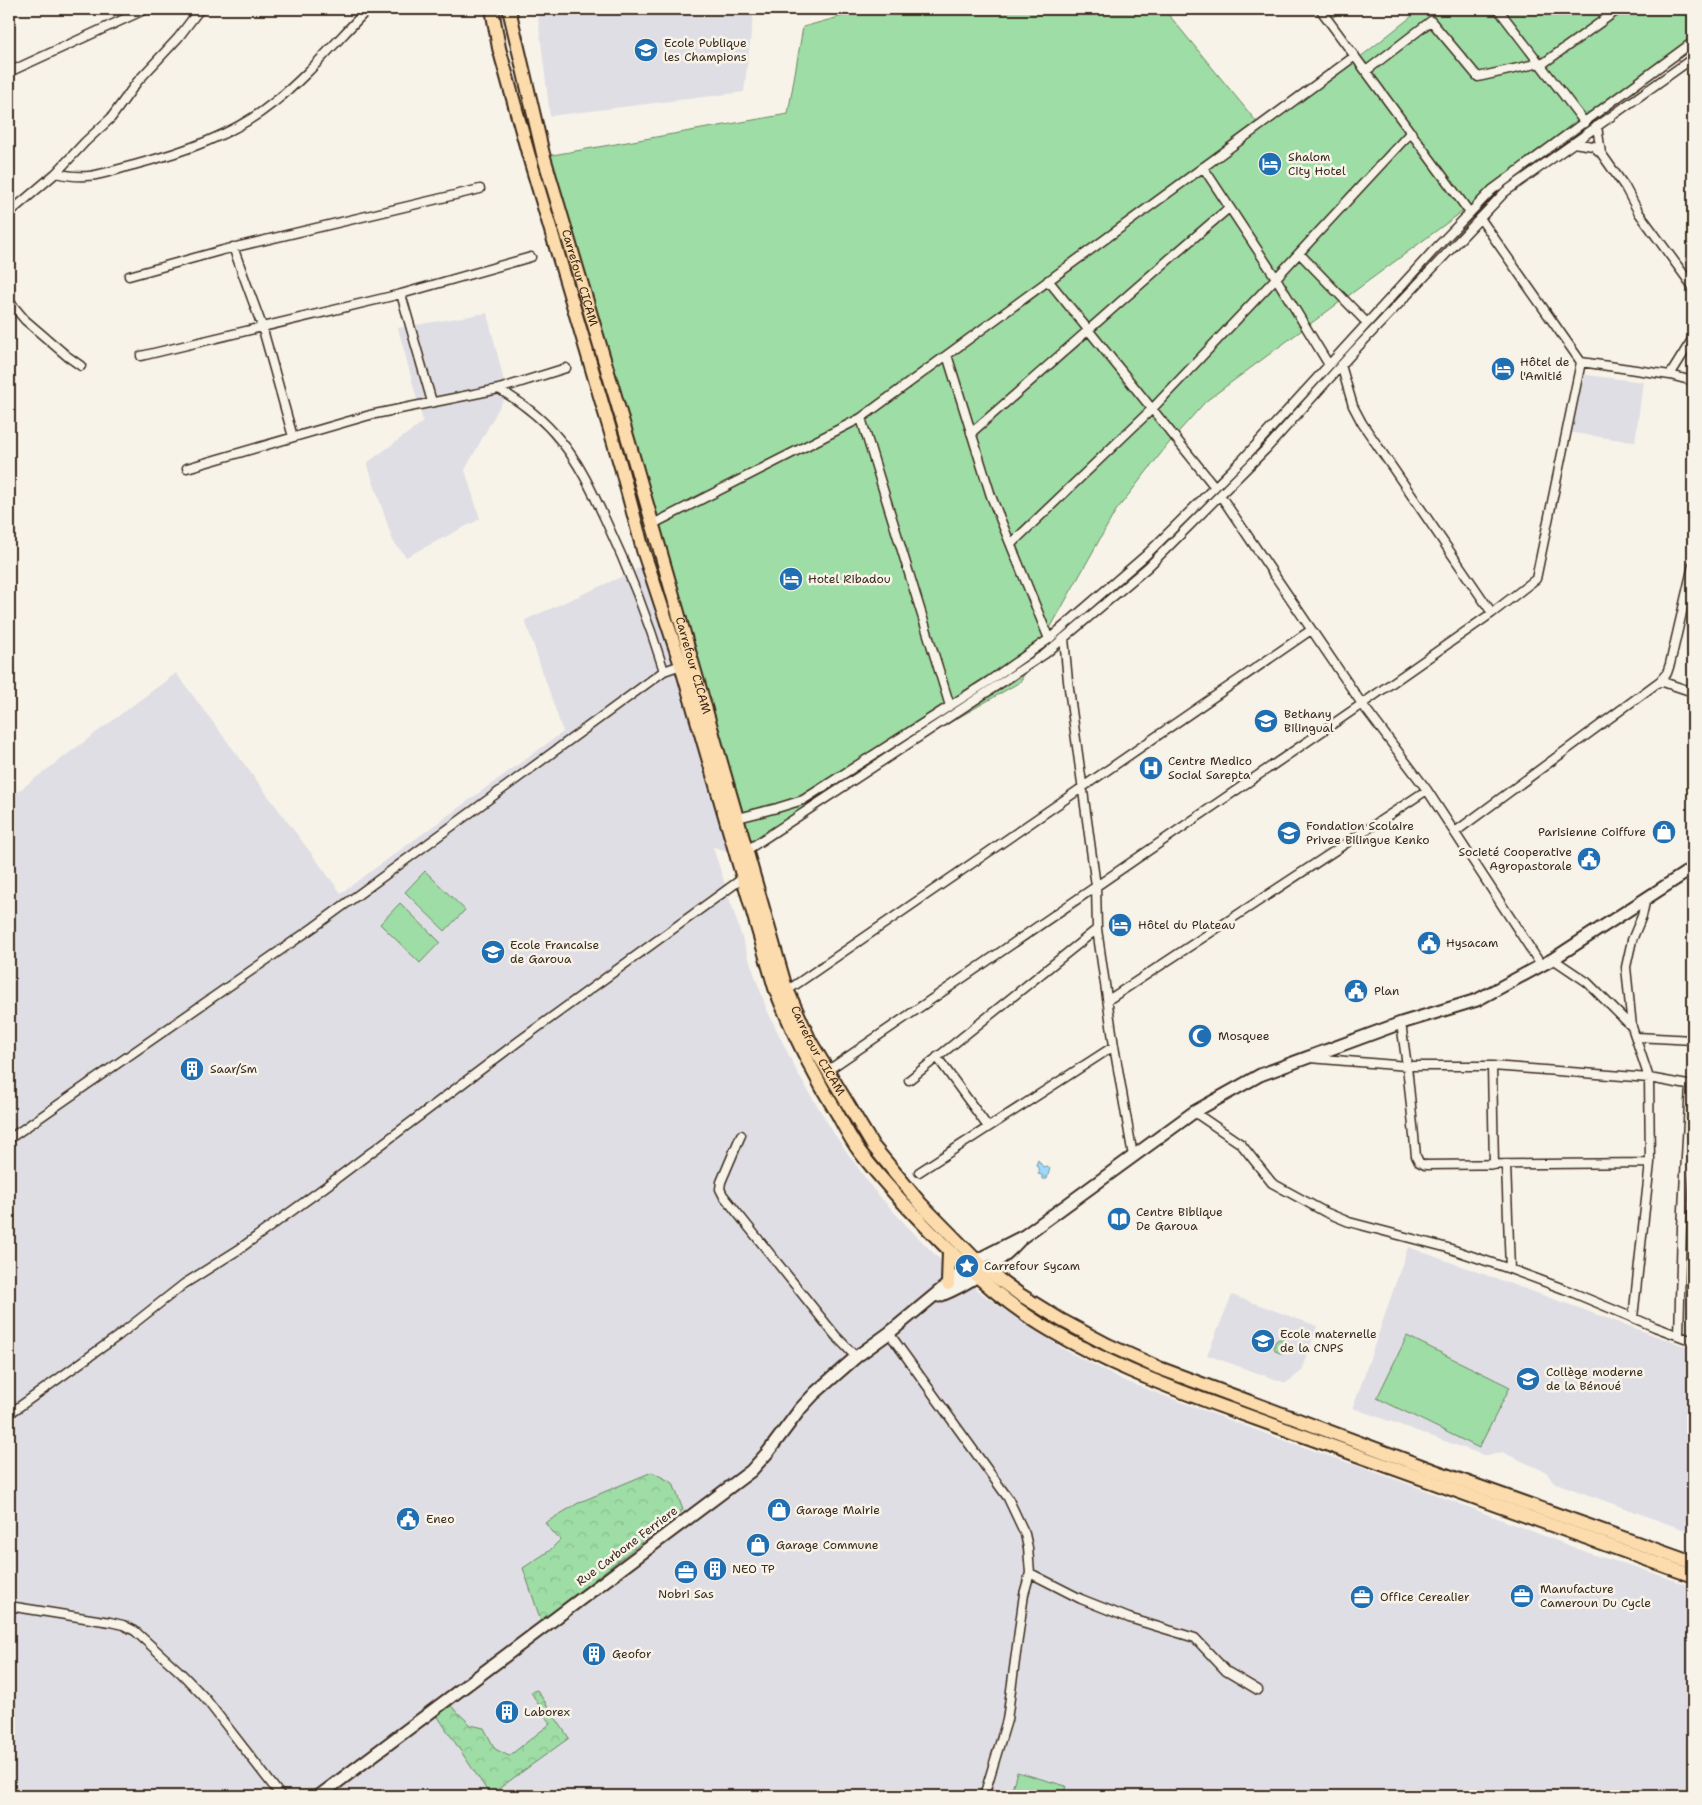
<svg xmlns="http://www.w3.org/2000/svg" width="1702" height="1805" font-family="'Shantell Sans',sans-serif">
	<defs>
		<pattern id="forest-crowns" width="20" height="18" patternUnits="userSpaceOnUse" patternTransform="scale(1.25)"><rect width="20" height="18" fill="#9edda5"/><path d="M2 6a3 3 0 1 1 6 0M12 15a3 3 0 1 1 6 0" fill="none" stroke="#89be8e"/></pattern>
		<pattern id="water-ripples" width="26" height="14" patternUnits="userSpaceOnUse" patternTransform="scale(1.25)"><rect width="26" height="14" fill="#9ddafe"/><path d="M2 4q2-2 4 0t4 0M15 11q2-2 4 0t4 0" fill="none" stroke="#88bbd9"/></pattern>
	</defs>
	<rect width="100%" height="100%" fill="#f7f3e8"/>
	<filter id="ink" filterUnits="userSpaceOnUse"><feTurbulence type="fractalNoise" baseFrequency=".02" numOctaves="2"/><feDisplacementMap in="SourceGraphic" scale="10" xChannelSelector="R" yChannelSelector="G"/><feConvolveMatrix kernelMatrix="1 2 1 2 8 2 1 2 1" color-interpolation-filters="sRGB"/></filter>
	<g filter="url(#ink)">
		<!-- built -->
		<path fill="#dfdee5" d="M537,9H754L744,92L550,116Z
			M487,313L507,393L465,470L480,519L406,557L393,541L367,463L423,422L398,328Z
			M1579,374L1643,382L1635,442L1566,432Z
			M657,555L746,856L713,847L746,950L767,1010L798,1074L835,1135L873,1189L906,1225L951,1271L1006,1311L1065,1350L1125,1381L1269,1435L1400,1481L1594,1555L1639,1568L1693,1587V1796H9V798L176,673L341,893L563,732L525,620L632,572Z
			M1408,1247L1693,1349V1533L1553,1482L1546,1472L1502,1452L1486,1456L1353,1408Z
			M1232,1295L1317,1326L1302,1371L1286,1383L1207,1355Z"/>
		<!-- grass -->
		<path fill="#9edda5" stroke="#6c8462" d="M868,9H1164L1260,126L1354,62L1421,9H1693V41L1206,401L1173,438L1115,512L1020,682L875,766L746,856L541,157L788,114L803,27Z
			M1321,9H1345L1329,20Z
			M425,871L465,910L445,931L405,892Z
			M400,903L440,942L420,963L380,924Z
			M1407,1336L1510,1387L1479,1448L1377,1398Z
			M1017,1772L1066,1786L1063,1796H1015L1010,1795Z"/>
		<!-- forest -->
		<path fill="url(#forest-crowns)" stroke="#6c8462" d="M1274 1346a7 7 0 1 1 14 0a7 7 0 1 1-14 0Z
			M652,1472L673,1483L683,1510L541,1621L523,1568L549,1551L560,1540L545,1523L580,1502Z
			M537,1690L569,1738L490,1795L436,1714L449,1704L471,1725L484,1728L495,1749L509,1756L550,1724L531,1692Z"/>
		<!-- water -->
		<path fill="url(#water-ripples)" stroke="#7694a4" d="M1038,1160L1043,1167L1047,1166L1050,1168L1047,1179H1042V1175L1038,1174L1040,1171L1036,1165Z"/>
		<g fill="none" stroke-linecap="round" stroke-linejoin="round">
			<!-- street casing -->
			<g stroke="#3b2a1e" stroke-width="11">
				<path id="street" d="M1320,9L1470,213
					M1498,9L1585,123
					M1541,65L1619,9
					M1366,71L1431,21L1478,77L1540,63
					M9,72L146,9
					M1597,126L1601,153L1625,187L1639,213L1693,287
					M1573,143L1593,146L1601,153
					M1203,167L1276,278L1329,365
					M56,173C89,181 103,173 134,165C183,152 234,135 273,103C308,76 337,40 368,9
					M9,213L56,173L85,142L111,118L137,82L178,38L200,9
					M233,247L262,326L293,437
					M1299,253L1367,323
					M129,276L223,250L480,189
					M1048,280L1215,487
					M401,294L432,402
					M9,301L25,320L67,356L81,366
					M947,355L991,496L1049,639
					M141,356L401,294L531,257
					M1581,362L1670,375L1693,338
					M1341,365L1353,406L1362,423L1492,613
					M1670,375L1693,381
					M499,389C521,402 544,420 560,440C580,464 592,491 605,519C628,568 648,619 664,671
					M861,418L950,706
					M971,433C1058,358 1142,281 1229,208
					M187,468L370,415L499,389L566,368
					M1220,495L1362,704L1427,790L1541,965
					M653,524L861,418L1355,56
					M1011,544L1152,409L1276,278L1411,132
					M1064,638L1068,681L1096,886L1097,929L1114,1046L1133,1156
					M1660,681L1693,692
					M738,818L777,808L803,800L989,681L1049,639L1145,556L1243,459L1434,250L1492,190L1693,42
					M1455,832L1660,681L1667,673L1670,664L1693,565
					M747,850L1045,654L1148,567L1266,449L1354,351L1505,192L1693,58
					M1553,959L1587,982L1632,1027
					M788,990L1311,630
					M1108,1000L1427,790
					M1401,1023L1407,1066L1416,1156L1419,1162L1425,1165L1650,1163
					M1637,1037L1693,1040
					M937,1057L988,1127
					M1310,1058L1407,1066H1492L1649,1078L1693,1086
					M1492,1066L1494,1165
					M827,1071L1362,704L1492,613L1536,579L1581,362L1480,218
					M909,1080L1097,929
					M1194,1112L1241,1144L1272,1183L1325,1212L1349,1222L1448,1248L1510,1269L1564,1289L1655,1327L1693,1341
					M741,1135L721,1182L720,1189L723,1195L835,1335L856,1357
					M9,1139L314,927L664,671L681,665
					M1506,1165L1510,1269
					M919,1172L1114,1046
					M1633,1318L1650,1163L1649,1078L1632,1027L1626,967L1632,940L1642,916L1646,898
					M889,1333L1008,1498L1025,1534L1028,1548L1030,1573L1024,1594L1007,1720L984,1796
					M1679,1336L1682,1227L1690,1086
					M9,1414L118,1336L184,1284L238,1250L325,1187L519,1041L743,878
					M1030,1573L1081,1599L1129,1618L1195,1638L1226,1671L1258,1690
					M9,1606L110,1622L123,1625L135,1631L181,1673L205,1698L281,1796"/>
			</g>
			<!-- secondary casing -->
			<g stroke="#3b2a1e" stroke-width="15">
				<path id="secondary" d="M939,1296C968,1285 999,1263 1020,1240
					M319,1796L751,1471L768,1452L801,1408L815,1393L856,1357L889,1333L977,1260L1024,1236L1194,1112L1260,1075L1401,1023L1477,1000L1553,959L1693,868"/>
			</g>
			<!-- primary casing -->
			<g stroke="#3b2a1e" stroke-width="16">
				<g id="primary">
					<path d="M492,9L499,48L528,153L621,467L643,550L681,665L775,988C793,1034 811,1071 837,1113C844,1126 851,1140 860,1152C885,1185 914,1215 944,1245C976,1277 1010,1307 1050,1330C1102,1361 1158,1383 1215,1404L1693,1576"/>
					<path id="s1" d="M509,9L543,154L635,463L785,985L810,1041L873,1146L921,1204L985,1269L1019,1294L1061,1320L1108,1345L1159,1368L1435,1471L1693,1563"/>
					<path d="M948,1284L949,1250"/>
				</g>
			</g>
			<!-- street -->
			<use href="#street" stroke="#f7f3e8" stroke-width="8"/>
			<!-- secondary -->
			<use href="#secondary" stroke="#f7f3e8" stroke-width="11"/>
			<!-- primary -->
			<use href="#primary" stroke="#fcdcac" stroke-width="12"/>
		</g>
	</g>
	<!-- icons -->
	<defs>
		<g id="school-disc" transform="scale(1.25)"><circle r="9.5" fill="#1f6fb2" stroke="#f7f3e8"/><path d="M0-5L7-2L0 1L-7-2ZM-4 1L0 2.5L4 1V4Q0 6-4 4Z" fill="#fff"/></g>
		<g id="hotel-disc" transform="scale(1.25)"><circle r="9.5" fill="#1f6fb2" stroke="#f7f3e8"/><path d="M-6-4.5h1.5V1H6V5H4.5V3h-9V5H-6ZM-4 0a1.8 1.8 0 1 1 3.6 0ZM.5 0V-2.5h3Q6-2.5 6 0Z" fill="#fff"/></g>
		<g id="hospital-disc" transform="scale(1.25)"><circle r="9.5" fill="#1f6fb2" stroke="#f7f3e8"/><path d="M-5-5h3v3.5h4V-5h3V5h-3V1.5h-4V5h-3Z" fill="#fff"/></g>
		<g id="shop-disc" transform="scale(1.25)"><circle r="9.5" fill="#1f6fb2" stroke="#f7f3e8"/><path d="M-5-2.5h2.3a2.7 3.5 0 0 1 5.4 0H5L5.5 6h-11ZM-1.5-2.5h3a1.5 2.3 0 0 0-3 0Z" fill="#fff"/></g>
		<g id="civic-disc" transform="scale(1.25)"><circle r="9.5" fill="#1f6fb2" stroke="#f7f3e8"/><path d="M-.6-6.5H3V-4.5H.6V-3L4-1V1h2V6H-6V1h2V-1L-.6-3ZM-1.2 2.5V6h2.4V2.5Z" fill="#fff"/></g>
		<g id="mosque-disc" transform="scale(1.25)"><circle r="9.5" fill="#1f6fb2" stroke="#f7f3e8"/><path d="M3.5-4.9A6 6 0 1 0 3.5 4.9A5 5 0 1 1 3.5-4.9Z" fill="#fff"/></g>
		<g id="building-disc" transform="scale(1.25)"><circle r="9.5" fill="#1f6fb2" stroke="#f7f3e8"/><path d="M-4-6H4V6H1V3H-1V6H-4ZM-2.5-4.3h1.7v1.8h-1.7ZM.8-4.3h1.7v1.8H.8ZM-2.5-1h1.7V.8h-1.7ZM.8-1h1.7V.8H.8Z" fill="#fff"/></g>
		<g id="library-disc" transform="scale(1.25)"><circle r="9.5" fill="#1f6fb2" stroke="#f7f3e8"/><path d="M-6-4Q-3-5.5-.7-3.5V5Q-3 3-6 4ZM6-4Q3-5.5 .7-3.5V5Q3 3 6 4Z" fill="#fff"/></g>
		<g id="sight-disc" transform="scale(1.25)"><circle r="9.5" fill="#1f6fb2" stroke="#f7f3e8"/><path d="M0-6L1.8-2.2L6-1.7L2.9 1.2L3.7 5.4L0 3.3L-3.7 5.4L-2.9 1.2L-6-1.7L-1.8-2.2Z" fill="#fff"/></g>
		<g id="office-disc" transform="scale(1.25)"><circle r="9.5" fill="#1f6fb2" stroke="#f7f3e8"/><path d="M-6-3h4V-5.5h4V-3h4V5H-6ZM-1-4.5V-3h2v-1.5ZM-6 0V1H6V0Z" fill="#fff"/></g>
	</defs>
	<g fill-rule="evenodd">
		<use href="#school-disc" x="646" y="50"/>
		<use href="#hotel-disc" x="1270" y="164"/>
		<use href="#hotel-disc" x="1503" y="369"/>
		<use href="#hotel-disc" x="791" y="579"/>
		<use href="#school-disc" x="1266" y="721"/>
		<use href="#hospital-disc" x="1151" y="768"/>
		<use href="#shop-disc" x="1664" y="832"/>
		<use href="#school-disc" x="1289" y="833"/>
		<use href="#civic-disc" x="1589" y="859"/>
		<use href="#hotel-disc" x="1120" y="925"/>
		<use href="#civic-disc" x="1429" y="943"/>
		<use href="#school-disc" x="493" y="952"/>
		<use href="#civic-disc" x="1356" y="991"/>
		<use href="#mosque-disc" x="1200" y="1036"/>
		<use href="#building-disc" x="192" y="1069"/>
		<use href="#library-disc" x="1119" y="1219"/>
		<use href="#sight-disc" x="967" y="1266"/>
		<use href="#school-disc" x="1263" y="1341"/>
		<use href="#school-disc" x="1528" y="1379"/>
		<use href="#shop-disc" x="779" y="1510"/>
		<use href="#civic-disc" x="408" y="1519"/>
		<use href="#shop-disc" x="758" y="1545"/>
		<use href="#building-disc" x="715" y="1569"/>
		<use href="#office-disc" x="686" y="1572"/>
		<use href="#office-disc" x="1522" y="1596"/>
		<use href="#office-disc" x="1362" y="1597"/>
		<use href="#building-disc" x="594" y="1654"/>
		<use href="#building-disc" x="507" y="1712"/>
	</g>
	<g text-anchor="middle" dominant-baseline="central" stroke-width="5" stroke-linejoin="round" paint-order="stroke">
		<!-- poi labels -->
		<g font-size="12" fill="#3b2a1e" stroke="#f7f3e8" text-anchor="start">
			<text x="664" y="43">Ecole Publique<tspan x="664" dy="14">les Champions</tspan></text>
			<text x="1288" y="157">Shalom<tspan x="1288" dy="14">City Hotel</tspan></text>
			<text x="1520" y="362">Hôtel de<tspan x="1520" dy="14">l'Amitié</tspan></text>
			<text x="808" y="579">Hotel Ribadou</text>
			<text x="1284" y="714">Bethany<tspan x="1284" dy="14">Bilingual</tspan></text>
			<text x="1168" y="761">Centre Medico<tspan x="1168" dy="14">Social Sarepta</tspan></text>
			<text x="1306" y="826">Fondation Scolaire<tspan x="1306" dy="14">Privee Bilingue Kenko</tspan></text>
			<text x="1646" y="832" text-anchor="end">Parisienne Coiffure</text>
			<text x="1572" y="852" text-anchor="end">Societé Cooperative<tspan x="1572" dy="14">Agropastorale</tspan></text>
			<text x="1138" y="925">Hôtel du Plateau</text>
			<text x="1446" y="943">Hysacam</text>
			<text x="510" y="945">Ecole Francaise<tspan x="510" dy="14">de Garoua</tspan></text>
			<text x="1374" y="991">Plan</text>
			<text x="1218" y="1036">Mosquee</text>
			<text x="210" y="1069">Saar/Sm</text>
			<text x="1136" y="1212">Centre Biblique<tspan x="1136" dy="14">De Garoua</tspan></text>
			<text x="984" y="1266">Carrefour Sycam</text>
			<text x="1280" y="1334">Ecole maternelle<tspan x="1280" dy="14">de la CNPS</tspan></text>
			<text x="1546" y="1372">Collège moderne<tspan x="1546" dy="14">de la Bénoué</tspan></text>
			<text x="796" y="1510">Garage Mairie</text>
			<text x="426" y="1519">Eneo</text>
			<text x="776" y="1545">Garage Commune</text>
			<text x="732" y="1569">NEO TP</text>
			<text x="1540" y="1589">Manufacture<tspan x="1540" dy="14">Cameroun Du Cycle</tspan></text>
			<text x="686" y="1594" text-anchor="middle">Nobri Sas</text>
			<text x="1380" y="1597">Office Cerealier</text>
			<text x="612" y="1654">Geofor</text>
			<text x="524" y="1712">Laborex</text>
		</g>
		<!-- street labels -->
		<g font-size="12" fill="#3b2a1e" stroke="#f7f3e8">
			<text stroke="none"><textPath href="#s1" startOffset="278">Carrefour CICAM</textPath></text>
			<text stroke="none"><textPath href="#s1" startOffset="682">Carrefour CICAM</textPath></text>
			<text stroke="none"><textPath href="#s1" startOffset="1088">Carrefour CICAM</textPath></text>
			<text transform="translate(627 1546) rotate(-37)">Rue Carbone Ferriere</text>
		</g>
	</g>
	<!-- margin -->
	<rect width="1702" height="1805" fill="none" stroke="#f7f3e8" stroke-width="30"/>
	<rect x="15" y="15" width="1672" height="1775" fill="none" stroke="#3b2a1e" stroke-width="2" filter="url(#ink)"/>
</svg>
